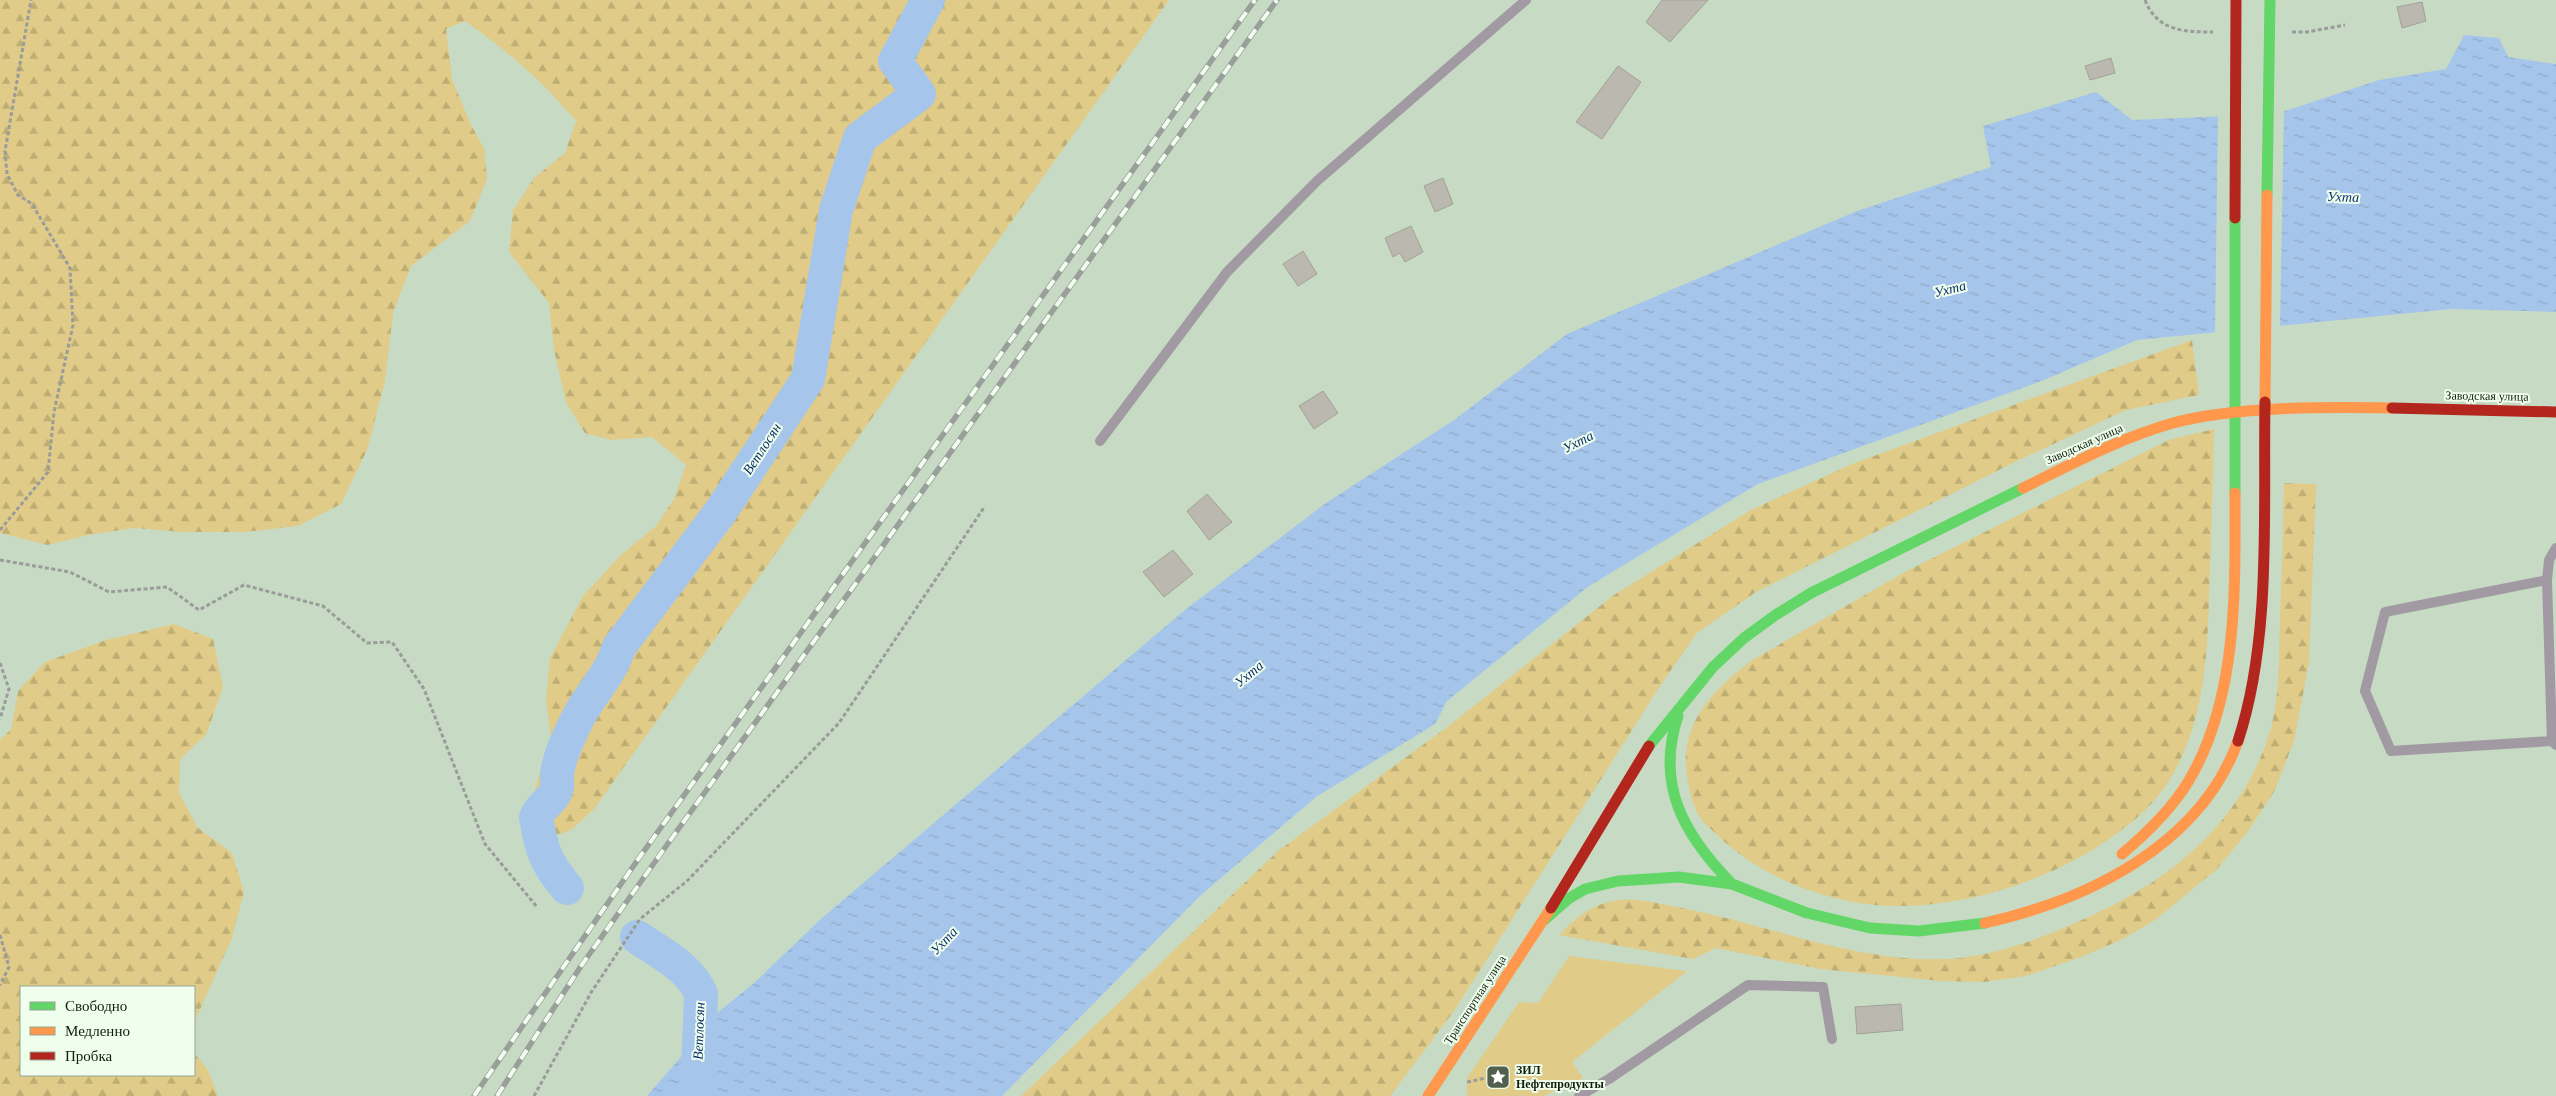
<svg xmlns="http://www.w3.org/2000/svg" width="2556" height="1096" font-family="Georgia,serif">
	<defs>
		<pattern id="forest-firs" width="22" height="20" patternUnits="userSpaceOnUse" patternTransform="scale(1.25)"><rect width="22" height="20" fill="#e0cb88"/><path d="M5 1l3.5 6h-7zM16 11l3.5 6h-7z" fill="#bfae74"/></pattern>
		<pattern id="water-ripples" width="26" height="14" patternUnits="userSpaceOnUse" patternTransform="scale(1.25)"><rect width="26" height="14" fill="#a6c5ea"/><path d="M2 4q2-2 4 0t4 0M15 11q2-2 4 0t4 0" fill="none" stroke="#8ea9c8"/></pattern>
	</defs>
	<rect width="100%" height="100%" fill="#c7dbc4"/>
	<!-- green -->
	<path fill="#e0cb88" d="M1569,956L1687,971L1572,1062L1583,1078L1543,1096H1467V1078L1519,1002L1538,1003Z"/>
	<!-- forest -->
	<path fill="url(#forest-firs)" d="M0,0H1169L594,809L571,830L550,837L529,820L537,781L551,739L546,699L550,658L583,596L621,555L656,526L674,499L686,465L652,437L611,440L585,433L566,403L554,349L549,303L509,252L513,210L534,178L565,153L576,121C541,80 509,52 465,21L446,29L452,79L471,125L484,148L487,179L470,221L411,266L393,313L385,382L367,450L341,504L298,526L245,532H181L134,528L89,535L47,545L0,533Z
		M2192,340L2199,395L2126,410L2019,460L1756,592L1697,633L1660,686L1454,1011L1390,1096H1021L1278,851L1446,728L1614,595L1751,510L1852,464Z
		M2214,429C2213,474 2212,519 2210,564C2208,633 2209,712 2173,774C2153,810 2117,836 2082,856C2019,892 1925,916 1853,902C1801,892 1753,870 1715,833C1710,828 1703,823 1700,817C1694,809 1691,796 1689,787C1675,729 1708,694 1751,661L1903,573L2169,440Z
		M2284,483L2316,484L2309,663L2294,741L2274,792L2246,834L2217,869L2155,920L2123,939L2081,957L2026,976L1984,982L1941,981L1820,969L1716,948L1693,959L1559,935C1574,919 1591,905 1613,901C1635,896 1660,904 1682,908C1770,925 1854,962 1945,959C1997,957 2053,934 2099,912C2179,875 2249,812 2272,724C2280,690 2279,653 2280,617C2282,572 2283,528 2284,483Z
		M174,624L213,639L223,687L206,735L180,759L179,793L198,828L232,853L244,892L232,938L194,1023V987H21V1075H194V1053L208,1070L218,1096H0V740L11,729L18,691L45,662L106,640Z"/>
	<!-- water -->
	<path fill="url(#water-ripples)" d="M2464,35L2499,38L2508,57L2556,64V312L2451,309L2137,340L2044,380L1758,484L1589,586L1447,701L1435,724L1316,797L1201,895L1002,1096H647L686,1051L706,1022L754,983L822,918L1186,609L1326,503L1454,420L1567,334L1857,211L1991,167L1983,126L2096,92L2132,120L2276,114L2379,80L2446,69Z"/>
	<!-- pier -->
	<path fill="#c7dbc4" d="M2284,109L2280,328L2215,334L2218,114L2276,112Z"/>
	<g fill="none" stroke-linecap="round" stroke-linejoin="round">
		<!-- river -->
		<path stroke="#a6c5ea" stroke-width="34" d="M567,888C545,862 542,851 536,818C540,805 554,801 557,787C558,783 556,779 557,775C559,755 571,731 580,714C593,691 611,673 619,647L721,511L808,379L836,210L860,138L919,94L895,61L928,0
			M637,937C660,953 690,967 701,994L697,1096"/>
	</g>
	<!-- building -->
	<path fill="#bbb9af" stroke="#a2a196" d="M1662,0H1708L1670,42L1646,22Z
		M2422,2L2426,21L2402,28L2397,7Z
		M2111,58L2115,73L2090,80L2085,66Z
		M1618,66L1641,82L1602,139L1576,122Z
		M1443,178L1453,204L1435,212L1424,186Z
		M1411,226L1423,252L1405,262L1400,253L1393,257L1385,238Z
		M1303,251L1317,274L1298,286L1283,264Z
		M1323,391L1338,413L1314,429L1299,406Z
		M1207,494L1232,522L1209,540L1187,511Z
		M1173,550L1193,574L1164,597L1143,572Z
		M1901,1004L1903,1030L1857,1034L1855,1007Z"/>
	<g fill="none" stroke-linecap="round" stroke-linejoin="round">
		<!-- path -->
		<path stroke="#999c99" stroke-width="3" stroke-dasharray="4 2.5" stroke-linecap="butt" d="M2145,0C2157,31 2184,32 2213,32
			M2292,32H2307L2345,25
			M0,530L48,472L54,412L73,325L70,268L32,204L18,195L7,174L5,151L31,0
			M0,560L70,572L109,592L167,587L199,610L244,585L323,606L367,643L392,642L424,689L485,844L537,907
			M0,663L9,689L0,719
			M0,935L9,967L0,985
			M1467,1082L1491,1077
			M534,1096L592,991L640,919L687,881L839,723L985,506"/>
		<!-- lane -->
		<path stroke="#a29aa3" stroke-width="10" d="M1100,441L1227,272L1317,181L1526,0
			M2556,548L2549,560L2547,580L2385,612L2365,691L2391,751L2552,741L2556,745
			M2547,580L2552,741
			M1579,1096L1609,1079L1748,985L1823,987L1832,1039"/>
		<!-- fast -->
		<path stroke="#63d668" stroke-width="11" d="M2267,195L2270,0
			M2235,493V218
			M1678,716C1655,785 1684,835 1732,884
			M1649,746L1713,667L1744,638L1777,614L1811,593L2023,488
			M1544,920L1568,899L1585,889L1618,881L1679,877L1732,884L1807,913L1870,928L1919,931L1985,923"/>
		<!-- slow -->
		<path stroke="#ff974d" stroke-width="11" d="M2265,402L2267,195
			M2023,488C2072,464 2120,438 2173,423C2236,406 2327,407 2392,408
			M2122,854C2147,833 2171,810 2188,782C2239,698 2235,587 2235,493
			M1985,923C2087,900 2200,846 2238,741
			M1428,1096L1551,908"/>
		<!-- jam -->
		<path stroke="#b3261e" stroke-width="11" d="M2235,218L2236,0
			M2392,408L2556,412
			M2238,741C2272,638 2263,511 2265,402
			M1551,908L1649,746"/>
		<!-- rail casing -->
		<g stroke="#9b9f9b" stroke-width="5.5">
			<path id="rail" d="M474,1096L639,858L1255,0
				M497,1096L581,966L669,842L1277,0"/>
		</g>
		<!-- rail -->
		<use href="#rail" stroke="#f0ffed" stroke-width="4" stroke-dasharray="11" stroke-linecap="butt"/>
	</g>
	<!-- icons -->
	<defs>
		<g id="sight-square" transform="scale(1.25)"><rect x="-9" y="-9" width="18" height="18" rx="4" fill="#51604e" stroke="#f0ffed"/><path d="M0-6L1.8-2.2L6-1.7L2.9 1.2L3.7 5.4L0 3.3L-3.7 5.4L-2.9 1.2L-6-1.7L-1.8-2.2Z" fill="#fff"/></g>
	</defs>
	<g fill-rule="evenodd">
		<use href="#sight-square" x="1498" y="1077"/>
	</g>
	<g text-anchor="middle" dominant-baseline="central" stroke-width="4" stroke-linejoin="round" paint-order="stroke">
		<!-- street labels -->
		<g font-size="12" fill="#111e0f" stroke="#f0ffed">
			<text transform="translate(2487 396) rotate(1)">Заводская улица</text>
			<text transform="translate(2084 444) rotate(-24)">Заводская улица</text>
			<text transform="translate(1475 1000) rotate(-57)">Транспортная улица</text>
		</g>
		<!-- poi labels -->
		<g font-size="12" font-weight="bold" fill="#111e0f" stroke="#f0ffed" text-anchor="start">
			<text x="1516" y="1070">ЗИЛ<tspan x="1516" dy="14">Нефтепродукты</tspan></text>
		</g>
		<!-- water labels -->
		<g font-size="14" font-style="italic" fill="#0b2e6c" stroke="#f0ffed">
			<text transform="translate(2343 197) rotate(2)">Ухта</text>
			<text transform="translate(1950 289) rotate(-14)">Ухта</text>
			<text transform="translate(1578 442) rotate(-27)">Ухта</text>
			<text transform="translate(762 449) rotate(-57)">Ветлосян</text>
			<text transform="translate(1249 674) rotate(-40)">Ухта</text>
			<text transform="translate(944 941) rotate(-47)">Ухта</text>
			<text transform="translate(699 1031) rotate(-88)">Ветлосян</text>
		</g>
	</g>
	<!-- legend -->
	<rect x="20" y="986" width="175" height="90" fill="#f0ffed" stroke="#97a594"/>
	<rect x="30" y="1002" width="25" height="8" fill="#63d668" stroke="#97a594"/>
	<text x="65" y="1011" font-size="15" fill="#111e0f">Свободно</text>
	<rect x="30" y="1027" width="25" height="8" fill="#ff974d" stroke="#97a594"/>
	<text x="65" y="1036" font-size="15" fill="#111e0f">Медленно</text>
	<rect x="30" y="1052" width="25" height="8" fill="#b3261e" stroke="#97a594"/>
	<text x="65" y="1061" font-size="15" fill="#111e0f">Пробка</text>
</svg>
